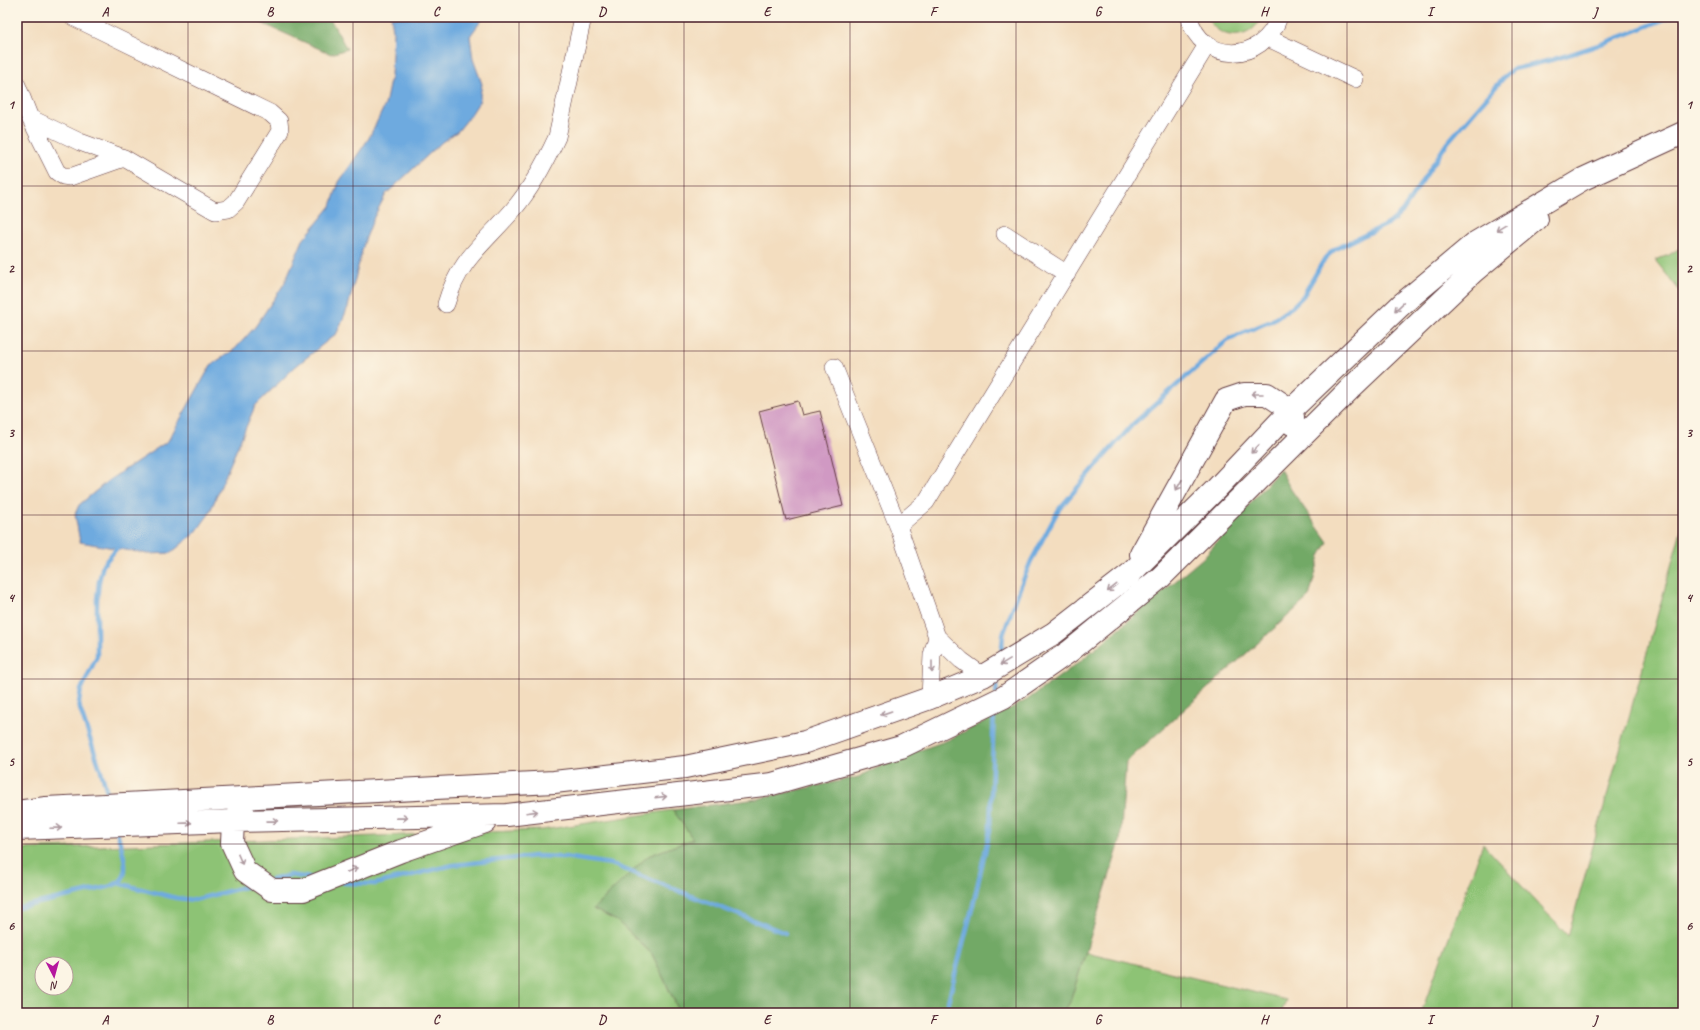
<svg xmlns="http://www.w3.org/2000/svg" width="1700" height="1030" font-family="Caveat,sans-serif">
	<rect width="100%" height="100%" fill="#fcf5e5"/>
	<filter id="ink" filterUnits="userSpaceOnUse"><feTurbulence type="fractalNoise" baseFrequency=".025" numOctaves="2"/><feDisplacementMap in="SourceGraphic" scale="8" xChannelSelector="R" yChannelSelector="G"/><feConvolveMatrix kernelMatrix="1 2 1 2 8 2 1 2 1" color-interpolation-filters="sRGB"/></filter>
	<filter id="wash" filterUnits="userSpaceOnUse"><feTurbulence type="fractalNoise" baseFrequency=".012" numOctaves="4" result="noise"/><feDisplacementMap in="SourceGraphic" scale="16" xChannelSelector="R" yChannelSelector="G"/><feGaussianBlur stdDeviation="0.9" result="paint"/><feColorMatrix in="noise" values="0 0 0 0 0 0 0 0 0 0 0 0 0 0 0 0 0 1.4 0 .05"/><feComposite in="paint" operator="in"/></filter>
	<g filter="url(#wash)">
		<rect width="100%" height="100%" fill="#f3ddbf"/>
		<!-- green -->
		<path fill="#8dc375" stroke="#6c7150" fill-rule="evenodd" d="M1207,17H1261C1251,43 1217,40 1207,17Z
			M1683,246V295L1655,260L1669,255Z
			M1683,523V1013H1421L1483,844L1568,936Z
			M673,810L693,839L648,856L593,909L617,921L652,954L676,1005L678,1013H17V849L542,830ZM42,964H66V988H42Z
			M1086,952L1286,1000L1281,1013H1063L1070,1002Z"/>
		<!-- forest -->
		<path fill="#72a966" stroke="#5e6448" d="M248,17H329L347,49L331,54Z
			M1280,469L1290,488L1328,542L1320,556L1309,597L1126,762L1120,842L1070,1002L1063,1013H678L676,1004L652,954L617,921L593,909L648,856L693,839L673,810L757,799L858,777L898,758L948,740L1027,700L1078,663L1203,558Z"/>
		<!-- water -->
		<path fill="#6eaadf" stroke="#5c6485" d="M391,17H484L470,36L473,59L482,84L479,102L470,116L458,131L442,142L386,194L374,217L364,243L348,307L337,333L295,367L255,406L209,514L196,532L171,553L148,554L80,542L75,514L79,505L109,480L168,441L211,365L235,349L255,327L284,284L303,240L331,206L339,182L369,138L385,105L391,76L393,30Z"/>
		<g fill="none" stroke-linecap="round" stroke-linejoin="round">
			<!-- stream -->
			<path stroke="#6eaadf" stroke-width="4.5" d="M1001,657L1003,635L1021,585L1031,561L1059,509L1103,458L1133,424L1223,344L1231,338L1271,321L1292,307L1303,296L1325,258L1335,249L1390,223L1402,212L1447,143L1507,74L1514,69C1568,58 1619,38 1670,17
				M996,693L998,675
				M109,799L101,771L80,709L79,702L81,690L97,656V600L99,581L103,565L120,544
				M271,880L290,875L311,878
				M118,883L176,898L194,900L252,885
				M344,883L375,884L453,865L535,856L564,857L611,864L785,933
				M17,908L108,887C113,885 119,884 122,879C130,867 120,845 117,831
				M945,1013L973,905L990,830L994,708"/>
		</g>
		<g id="blocks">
			<!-- building -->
			<path fill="#d099c3" d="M798,401L802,415L820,411L843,506L786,520L759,411Z"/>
		</g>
	</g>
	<g filter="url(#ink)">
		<use href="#blocks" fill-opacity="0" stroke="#633c41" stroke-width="1"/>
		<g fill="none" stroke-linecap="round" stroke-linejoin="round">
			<!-- street casing -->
			<g stroke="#633c41" stroke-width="18">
				<path id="street" d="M1189,17C1201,65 1263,64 1279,17
					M1268,38L1355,79
					M17,85L30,118L57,172L63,176L70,177L124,158
					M30,118L80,142L124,158L215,211L228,209L236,202L280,131L279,121L270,113L73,17
					M1005,234L1067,274
					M446,304C459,259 484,244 513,210C532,188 545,163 557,137L583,17
					M834,367L898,526L937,637L961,660L983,676
					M898,526L926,502L1207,45
					M930,698L932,655L937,637"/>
			</g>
			<!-- secondary casing -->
			<g stroke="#633c41" stroke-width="24">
				<path id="secondary" d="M1141,554L1226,400L1244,394H1267L1291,410L1293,417L1292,424
					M243,811L233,821L232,843L245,871L272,890H303L401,851L485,822
					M17,812L46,808L554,782L685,767L805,742L930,698L983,676L1054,633L1130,574L1216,489L1291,410L1402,304L1475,243L1583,179L1683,133
					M17,829L233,821L507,815L772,784L901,747L1004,697L1070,651L1161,577L1354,385L1473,272L1537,219"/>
			</g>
			<!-- street -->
			<use href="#street" stroke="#fff" stroke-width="17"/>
			<!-- secondary -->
			<use href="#secondary" stroke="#fff" stroke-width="22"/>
		</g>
		<!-- one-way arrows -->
		<defs><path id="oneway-shaft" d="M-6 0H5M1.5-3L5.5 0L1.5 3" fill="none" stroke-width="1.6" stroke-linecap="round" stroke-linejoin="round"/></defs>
		<g stroke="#ae9aa0">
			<use href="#oneway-shaft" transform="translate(1501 227) rotate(149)"/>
			<use href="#oneway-shaft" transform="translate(1399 307) rotate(137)"/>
			<use href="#oneway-shaft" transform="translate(1257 394) rotate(-180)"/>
			<use href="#oneway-shaft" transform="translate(1255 449) rotate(134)"/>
			<use href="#oneway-shaft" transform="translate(1179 485) rotate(119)"/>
			<use href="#oneway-shaft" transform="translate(1112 588) rotate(142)"/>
			<use href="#oneway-shaft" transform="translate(1005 662) rotate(149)"/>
			<use href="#oneway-shaft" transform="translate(932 667) rotate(90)"/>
			<use href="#oneway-shaft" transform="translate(886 713) rotate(161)"/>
			<use href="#oneway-shaft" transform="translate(661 797) rotate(-7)"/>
			<use href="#oneway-shaft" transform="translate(532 812) rotate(-7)"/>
			<use href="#oneway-shaft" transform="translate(402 818) rotate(-1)"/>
			<use href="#oneway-shaft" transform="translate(272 821) rotate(-1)"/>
			<use href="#oneway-shaft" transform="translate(186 823) rotate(-2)"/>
			<use href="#oneway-shaft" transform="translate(56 828) rotate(-2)"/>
			<use href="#oneway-shaft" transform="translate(240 859) rotate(66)"/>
			<use href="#oneway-shaft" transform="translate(352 870) rotate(-22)"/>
		</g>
	</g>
	<!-- grid -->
	<path fill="none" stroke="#4a1f2b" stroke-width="1" stroke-opacity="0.55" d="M188,17V1013M353,17V1013M519,17V1013M684,17V1013M850,17V1013M1016,17V1013M1181,17V1013M1347,17V1013M1512,17V1013M17,186H1683M17,351H1683M17,515H1683M17,679H1683M17,844H1683"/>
	<!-- margin -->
	<rect width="1700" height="1030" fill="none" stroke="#fcf5e5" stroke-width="44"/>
	<!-- north arrow -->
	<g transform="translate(54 976) rotate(174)"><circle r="19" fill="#fcf5e5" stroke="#b59f9b"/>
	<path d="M0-3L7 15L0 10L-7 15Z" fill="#b5179e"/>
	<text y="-6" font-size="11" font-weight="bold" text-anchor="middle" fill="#4a1f2b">N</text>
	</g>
	<rect x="22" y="22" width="1656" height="986" fill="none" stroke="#4a1f2b" stroke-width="1.5"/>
	<g font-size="13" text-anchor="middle" font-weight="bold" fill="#4a1f2b">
		<text x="105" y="16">A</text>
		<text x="270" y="16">B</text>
		<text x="436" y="16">C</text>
		<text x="602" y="16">D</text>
		<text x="767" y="16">E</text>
		<text x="933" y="16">F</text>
		<text x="1098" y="16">G</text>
		<text x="1264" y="16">H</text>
		<text x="1430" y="16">I</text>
		<text x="1595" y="16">J</text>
		<text x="11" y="109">1</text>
		<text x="1689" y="109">1</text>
		<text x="11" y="273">2</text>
		<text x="1689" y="273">2</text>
		<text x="11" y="437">3</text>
		<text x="1689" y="437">3</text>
		<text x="11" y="602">4</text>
		<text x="1689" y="602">4</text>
		<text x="11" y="766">5</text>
		<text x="1689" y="766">5</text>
		<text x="11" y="930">6</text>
		<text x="1689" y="930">6</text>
		<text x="105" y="1024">A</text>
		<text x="270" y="1024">B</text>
		<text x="436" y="1024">C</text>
		<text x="602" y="1024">D</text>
		<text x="767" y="1024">E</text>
		<text x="933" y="1024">F</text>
		<text x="1098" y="1024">G</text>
		<text x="1264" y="1024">H</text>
		<text x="1430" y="1024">I</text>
		<text x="1595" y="1024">J</text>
	</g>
</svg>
